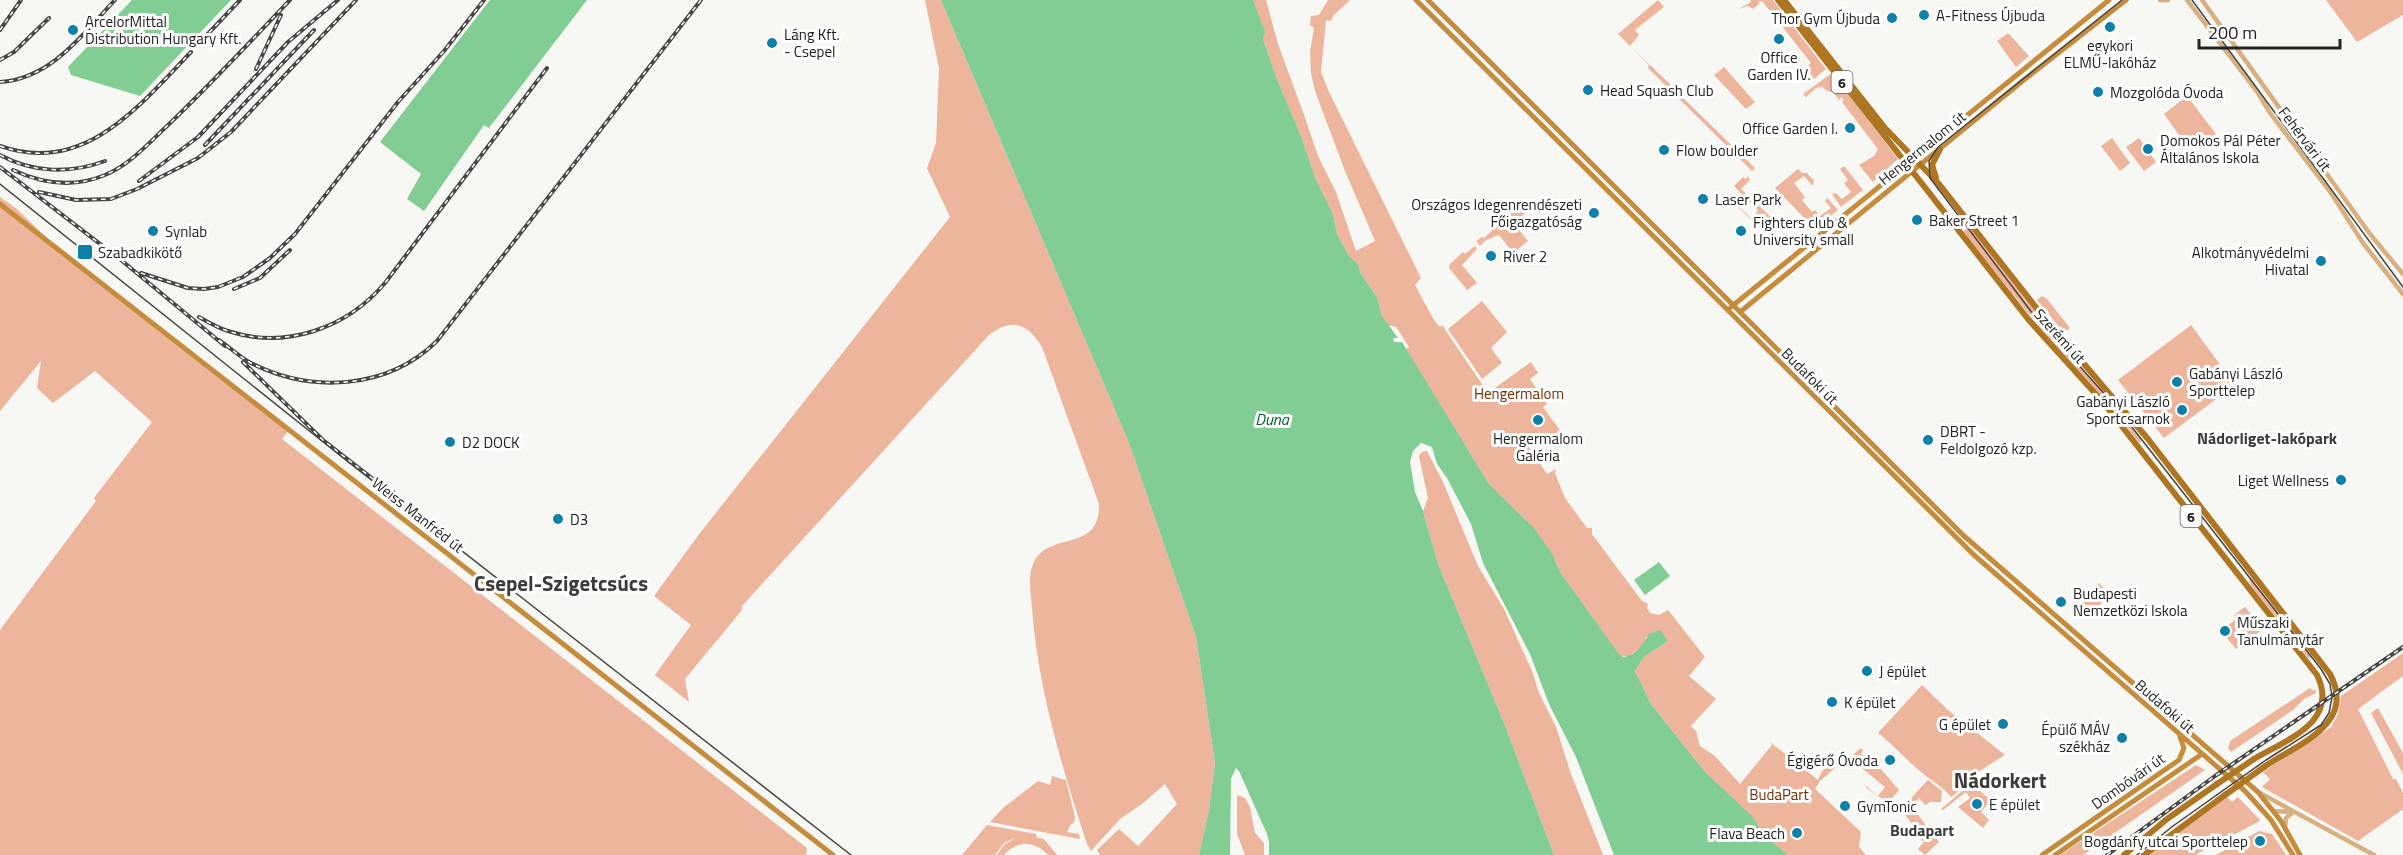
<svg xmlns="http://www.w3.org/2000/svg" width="2403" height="855" font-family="'Titillium Web',sans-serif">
	<rect width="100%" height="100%" fill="#f7f7f3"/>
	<!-- green -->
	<path fill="#ecb59c" d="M925,0H941L1129,443L1196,637L1215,763L1209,810L1199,855H1100L1097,850L1119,829L1138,846L1177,804L1165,784L1142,804L1120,819L1091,851L1087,844C1062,767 1038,689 1032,608C1031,593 1027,576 1034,562C1050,530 1100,554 1099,504L1042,347C1028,323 1011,317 988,336L742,606V610L685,679L689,702L655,675L691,625L654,596L700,533L950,217L927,168L936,143L939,68Z
		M1253,0H1266L1278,44L1303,112L1318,156L1336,192L1356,251L1375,241L1345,171L1315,91L1311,73L1310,52L1314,28L1310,25L1311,16L1319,15L1328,0H1350L1333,16L1331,21L1326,20L1321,72L1329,92L1421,278L1415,285L1434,320L1440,327L1442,325L1488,393L1531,362L1538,373L1530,379L1547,404L1543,407L1562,433L1544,447L1528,446L1547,474L1556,469L1555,473L1565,498L1587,528H1592V534L1642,601L1648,604L1647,608L1650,613L1659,615L1668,610L1705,657L1689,676L1716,699L1691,726L1696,731L1700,746L1715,756L1740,784L1772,745L1770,742L1818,780L1822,771L1834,762L1835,768L1820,781L1815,789L1861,832L1859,847L1866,855H1788L1764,835L1751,816L1705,772L1651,704L1635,671L1644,657L1668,641L1646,637L1643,646L1629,656H1620L1560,572L1553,555L1525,519L1489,484L1408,353L1406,349L1409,347L1396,327L1387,325L1382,316L1377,297L1361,274L1358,264L1349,256L1337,234L1333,214L1316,180L1301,136L1276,77L1263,39L1264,32Z
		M1658,0L1664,7L1635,30L1639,35L1630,46L1672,86L1675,85L1673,88L1676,86L1682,92L1680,95L1755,168L1752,171L1648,68L1649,65L1618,34Z
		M1751,0H1773L1826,69L1814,79C1809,74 1811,71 1808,66L1811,63L1762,1H1758L1760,3L1753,9L1748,6L1738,9L1750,3Z
		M2326,0H2403V15L2357,42Z
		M2007,34H2009L2029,56L2016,67L1997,41Z
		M1724,67L1755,102L1746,109L1714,75Z
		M1832,73L1898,159L1873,182L1859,165L1874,156L1878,149L1842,102L1844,100L1842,97L1839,100L1833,92H1829L1822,87L1816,88L1806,97L1803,94Z
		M2187,96L2216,134L2197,148L2195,145L2187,146L2164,114Z
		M2112,138L2130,163L2120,171L2101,146Z
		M2139,138L2156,162L2144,171L2126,147Z
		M1844,166L1863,190L1841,207L1832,194L1836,193L1842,199L1851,192L1844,183L1848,180L1840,169Z
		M1798,169L1802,173H1807L1814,181L1813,186L1804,176L1794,183L1805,197L1802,200L1812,212L1815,210L1820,216L1831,208L1825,201L1827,198L1838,210L1815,229L1775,188Z
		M1748,176L1750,180L1741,189L1772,218L1774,216L1778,220L1772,227L1776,232L1770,238L1725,194L1752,219L1758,210L1734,186L1743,177L1746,179Z
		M0,197L17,209L60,251L289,430L282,439L807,848L806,855H0V630L96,501L94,498L152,422L95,371L53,403L37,388L41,361L0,411Z
		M1523,208L1526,212L1514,224L1528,241L1513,253L1499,235L1486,240L1480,246L1476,241L1482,237L1484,238L1492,231L1491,229L1515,210L1517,212Z
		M1969,227L2051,330L2142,440L2139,443L2114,410L2037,324L1963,232Z
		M1475,246L1477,249L1462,265L1477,283L1467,290L1449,268L1450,264L1463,252L1465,254Z
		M2042,296L2047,299L2070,328L2064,333L2037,300Z
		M1482,301L1507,332L1491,348L1502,363L1482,379L1448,329Z
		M2191,325L2235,385L2164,438L2118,380Z
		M1427,451L1443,482L1478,566L1504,609L1532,671L1539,693L1556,727L1571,774L1603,855H1554L1504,723L1438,564L1423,511L1428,498L1419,456L1422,452Z
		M2251,578L2312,656L2309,659L2252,587L2249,580Z
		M2099,583L2109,594L2093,613H2091L2081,604Z
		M2245,607L2253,617L2260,622L2262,630L2236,649L2221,631L2236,619L2234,615Z
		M2403,653V676L2358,709L2393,779H2396L2403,793V809L2358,841L2262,787L2270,779L2263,772L2331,727L2338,714L2341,696Z
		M1922,685L1948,710L2005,755L1978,772L1973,780L1951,797C1942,786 1932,781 1921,772C1906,760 1894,745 1878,733Z
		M2310,688L2313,691L2315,689L2316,693L2304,699L2293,710L2231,752L2228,748L2230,741Z
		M2378,708L2403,753V774L2371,713Z
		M1861,748L1863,750L1861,754L1879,767L1899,790L1888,803L1865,787L1866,786L1878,796L1885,787L1853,761L1849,762V758Z
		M2196,765L2205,770L2083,855H2060Z
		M1052,776L1066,780L1075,817L1074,823L1071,824L1067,832L1079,834L1080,839L990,822L1003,808L1038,781L1050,785Z
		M1979,777L1982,779L1976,788L1991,800L1981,812L1989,820L1983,828L1958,807L1970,798L1966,792L1943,810L1941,809Z
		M1928,780L1942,791L1941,802H1930L1925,805L1919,798L1912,807L1939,842L1925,855L1918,849L1924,842L1909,829L1912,824L1905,815L1909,810L1906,803C1914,796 1921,787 1928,780Z
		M1237,795L1245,798L1250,807L1255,833L1264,843V855H1245L1237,834Z
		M2238,797L2260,820L2258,822L2195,855H2149L2226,798H2228L2232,802Z
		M987,825L1036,834L1037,837H1034L1044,839L1057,855H1048C1035,841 1017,840 1004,855H997L1004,845L1017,837L1004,843L995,855H962Z
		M2259,831L2272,834L2286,855H2216Z"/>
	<!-- water -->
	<path fill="#81cd93" d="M132,0H231L140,96L71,75L68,67Z
		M490,0H587L489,128L484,125L424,211L407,199L421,174L380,142Z
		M941,0H1253L1265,32L1263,39L1276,77L1301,136L1316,180L1333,214L1337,234L1349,256L1358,264L1361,274L1377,297L1382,316L1398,338H1393L1394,342H1402L1489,484L1533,527L1553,555L1560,572L1619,654L1623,657C1638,655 1642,644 1649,634L1660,630L1668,641L1644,657L1635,671L1651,704L1705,772L1752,816L1764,835L1788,855H1614L1576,757L1549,704L1530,654L1483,563L1471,524L1447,478L1437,464L1432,447L1421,443L1413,451L1410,462L1415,492L1423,511L1438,564L1504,723L1554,855H1269V842L1267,834L1239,771L1236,768L1231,779L1230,855H1199L1209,810L1215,763L1196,637L1129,443Z
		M1659,562L1670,576L1645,595L1634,580Z"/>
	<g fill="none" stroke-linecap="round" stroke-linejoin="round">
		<!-- tertiary -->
		<path stroke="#d7b081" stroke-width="4.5" d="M2160,0H2168
			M2187,0L2258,93L2270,113L2331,193L2363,243L2403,294
			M2202,0L2370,234L2403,274
			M2258,792L2374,855
			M2273,811L2292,812
			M2285,828L2286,818L2292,813"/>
		<!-- secondary -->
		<path stroke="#c58c3e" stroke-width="5" d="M1416,0L1974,555L2245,791L2271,820L2293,855
			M1428,0L1963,535L2258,792L2281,821L2300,855
			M0,204L833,855
			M1731,307L2109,0
			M1740,312L2025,79L2126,0
			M2042,855L2179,760L2184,748L2180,737
			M2055,855L2202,754"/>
		<!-- primary -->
		<path stroke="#ae7623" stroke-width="6" d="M1778,0L2028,319L2102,401L2317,675C2340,722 2286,740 2254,759
			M1784,0L1885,128L1939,184L2038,310L2148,439L2330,674C2357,725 2297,744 2264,767
			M1936,178L1932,165L1940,149
			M2124,855L2167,819L2217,784
			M2144,855L2225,795"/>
		<!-- tram -->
		<path stroke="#464644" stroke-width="1.5" d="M2122,0L1938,147L1929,161L1930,178L2033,314L2117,408L2321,669L2330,684L2332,697L2329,713L2321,725L2266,760L2173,826L2137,855
			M2192,0L2403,287
			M0,184L347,461L851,855"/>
		<!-- rail casing -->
		<g stroke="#464644" stroke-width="4">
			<path id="rail" d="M0,30L21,0
				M203,39L240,0
				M0,60L14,52L49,18
				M256,69L281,15
				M0,82C51,79 83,34 115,0
				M205,145L314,30
				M0,146C84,176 139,106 191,52
				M0,155C33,173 70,174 105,161
				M0,167L121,260L225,346
				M13,170C43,184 74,188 105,175C129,165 147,145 166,127C209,86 249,43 290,0
				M139,181L198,137L288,42L338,0
				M39,192L76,200L111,199L137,189L198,158L231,132L356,0
				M141,273L188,288L204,289L218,287L243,277L270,258L295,234L398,102L444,51L484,0
				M234,289L260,278L290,250
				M199,317C208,322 218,328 228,331C286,350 347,328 385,283L547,68
				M219,340C229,347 239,356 249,362C310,394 387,390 437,341L701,0
				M243,362L323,440L432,525
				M2107,855L2215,776L2403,647"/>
		</g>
		<!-- rail -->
		<use href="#rail" stroke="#fff" stroke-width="1.5" stroke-dasharray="4.5" stroke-linecap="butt"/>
		<!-- primary-bridge -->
		<path stroke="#ae7623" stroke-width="6" d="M2217,784L2254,759
			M2225,795L2264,767"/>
	</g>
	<!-- markers -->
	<g fill="#0c80a7" stroke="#fff" stroke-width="2">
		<circle cx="1924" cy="15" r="6"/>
		<circle cx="1892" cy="18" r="6"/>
		<circle cx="2110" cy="27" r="6"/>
		<circle cx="73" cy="30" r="6"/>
		<circle cx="1779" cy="39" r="6"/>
		<circle cx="772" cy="43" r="6"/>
		<circle cx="1588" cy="90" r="6"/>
		<circle cx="2098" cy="92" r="6"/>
		<circle cx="1850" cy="128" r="6"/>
		<circle cx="2148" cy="149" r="6"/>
		<circle cx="1664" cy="150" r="6"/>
		<circle cx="1703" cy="199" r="6"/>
		<circle cx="1594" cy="213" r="6"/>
		<circle cx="1917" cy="220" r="6"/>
		<circle cx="153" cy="231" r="6"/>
		<circle cx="1741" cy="231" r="6"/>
		<rect x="77" y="244" width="16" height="16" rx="3"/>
		<circle cx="1491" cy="256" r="6"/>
		<circle cx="2321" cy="261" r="6"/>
		<circle cx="2177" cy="382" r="6"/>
		<circle cx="2182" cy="410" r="6"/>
		<circle cx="1538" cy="420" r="6"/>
		<circle cx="1928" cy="440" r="6"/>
		<circle cx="450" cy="442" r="6"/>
		<circle cx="2341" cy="480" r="6"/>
		<circle cx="558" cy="519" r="6"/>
		<circle cx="2061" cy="602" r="6"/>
		<circle cx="2225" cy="631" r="6"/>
		<circle cx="1867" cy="671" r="6"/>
		<circle cx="1832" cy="702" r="6"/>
		<circle cx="2003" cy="724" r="6"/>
		<circle cx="2122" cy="738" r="6"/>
		<circle cx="1890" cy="760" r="6"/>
		<circle cx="1977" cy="804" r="6"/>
		<circle cx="1845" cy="806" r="6"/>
		<circle cx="1797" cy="833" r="6"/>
		<circle cx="2260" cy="841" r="6"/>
	</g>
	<g text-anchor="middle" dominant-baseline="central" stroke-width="6" stroke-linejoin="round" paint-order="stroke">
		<!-- shield labels -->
		<g fill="#fff" stroke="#646464" stroke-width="1.5">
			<rect x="1831.5" y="71" width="21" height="22" rx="4.5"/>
			<rect x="2180.5" y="505" width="21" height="22" rx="4.5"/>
		</g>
		<g font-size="14" font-weight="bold" fill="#222221">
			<text x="1842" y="82">6</text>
			<text x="2191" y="516">6</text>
		</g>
		<!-- poi labels -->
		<g font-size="15" fill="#222221" stroke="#fff" text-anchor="start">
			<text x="1936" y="15">A-Fitness Újbuda</text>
			<text x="1880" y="18" text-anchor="end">Thor Gym Újbuda</text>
			<text x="85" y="21">ArcelorMittal<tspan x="85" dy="17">Distribution Hungary Kft.</tspan></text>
			<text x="784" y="34">Láng Kft.<tspan x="784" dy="17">- Csepel</tspan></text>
			<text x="2110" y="45" text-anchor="middle">egykori<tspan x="2110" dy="17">ELMŰ-lakóház</tspan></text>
			<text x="1779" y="57" text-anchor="middle">Office<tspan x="1779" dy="17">Garden IV.</tspan></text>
			<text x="1600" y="90">Head Squash Club</text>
			<text x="2110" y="92">Mozgolóda Óvoda</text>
			<text x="1838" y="128" text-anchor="end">Office Garden I.</text>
			<text x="2160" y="140">Domokos Pál Péter<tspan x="2160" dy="17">Általános Iskola</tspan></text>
			<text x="1676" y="150">Flow boulder</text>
			<text x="1715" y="199">Laser Park</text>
			<text x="1582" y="204" text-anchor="end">Országos Idegenrendészeti<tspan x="1582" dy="17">Főigazgatóság</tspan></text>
			<text x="1929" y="220">Baker Street 1</text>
			<text x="1753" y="222">Fighters club &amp;<tspan x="1753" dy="17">University small</tspan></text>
			<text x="165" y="231">Synlab</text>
			<text x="98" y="252">Szabadkikötő</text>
			<text x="2309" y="252" text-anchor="end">Alkotmányvédelmi<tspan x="2309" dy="17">Hivatal</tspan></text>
			<text x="1503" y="256">River 2</text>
			<text x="2189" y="373">Gabányi László<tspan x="2189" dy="17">Sporttelep</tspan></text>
			<text x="2170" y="401" text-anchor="end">Gabányi László<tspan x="2170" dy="17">Sportcsarnok</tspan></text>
			<text x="1940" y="431">DBRT -<tspan x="1940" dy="17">Feldolgozó kzp.</tspan></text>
			<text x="1538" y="438" text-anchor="middle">Hengermalom<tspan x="1538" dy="17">Galéria</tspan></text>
			<text x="462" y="442">D2 DOCK</text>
			<text x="2329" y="480" text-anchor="end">Liget Wellness</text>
			<text x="570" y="519">D3</text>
			<text x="2073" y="593">Budapesti<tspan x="2073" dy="17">Nemzetközi Iskola</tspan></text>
			<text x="2237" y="622">Műszaki<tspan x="2237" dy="17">Tanulmánytár</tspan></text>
			<text x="1879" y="671">J épület</text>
			<text x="1844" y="702">K épület</text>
			<text x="1991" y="724" text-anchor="end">G épület</text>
			<text x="2110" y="729" text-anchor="end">Épülő MÁV<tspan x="2110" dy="17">székház</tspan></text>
			<text x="1878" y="760" text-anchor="end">Égigérő Óvoda</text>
			<text x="1989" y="804">E épület</text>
			<text x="1857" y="806">GymTonic</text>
			<text x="1785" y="833" text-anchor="end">Flava Beach</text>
			<text x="2248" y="841" text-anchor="end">Bogdánfy utcai Sporttelep</text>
		</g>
		<!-- street labels -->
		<g font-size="15" fill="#222221" stroke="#fff">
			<text transform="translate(2305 139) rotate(53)">Fehérvári út</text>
			<text transform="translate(1922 148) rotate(-39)">Hengermalom út</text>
			<text transform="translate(2060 336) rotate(48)">Szerémi út</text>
			<text transform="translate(1810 376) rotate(45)">Budafoki út</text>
			<text transform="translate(418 515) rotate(38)">Weiss Manfréd út</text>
			<text transform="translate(2165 706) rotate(41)">Budafoki út</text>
			<text transform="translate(2128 781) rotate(-35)">Dombóvári út</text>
		</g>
		<!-- park labels -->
		<g font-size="15" fill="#752d00" stroke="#fff">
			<text x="1519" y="393">Hengermalom</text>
			<text x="1779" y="794">BudaPart</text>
		</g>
		<!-- water labels -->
		<g font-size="16" font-style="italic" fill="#015e2a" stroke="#fff">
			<text x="1272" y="419">Duna</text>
		</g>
		<!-- neighbourhood labels -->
		<g font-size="16" font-weight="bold" fill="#3d3c39" stroke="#fff">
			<text x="2267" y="438">Nádorliget-lakópark</text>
			<text x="1922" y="830">Budapart</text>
		</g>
		<!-- district labels -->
		<g font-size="21" font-weight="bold" fill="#3d3c39" stroke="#fff">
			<text x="561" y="583">Csepel-Szigetcsúcs</text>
			<text x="2000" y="780">Nádorkert</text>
		</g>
	</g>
	<!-- scale -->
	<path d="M2199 39v9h141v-9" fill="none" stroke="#222221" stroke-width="3"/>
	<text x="2208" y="39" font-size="18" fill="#222221" stroke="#ffffff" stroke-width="4.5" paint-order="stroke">200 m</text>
</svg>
